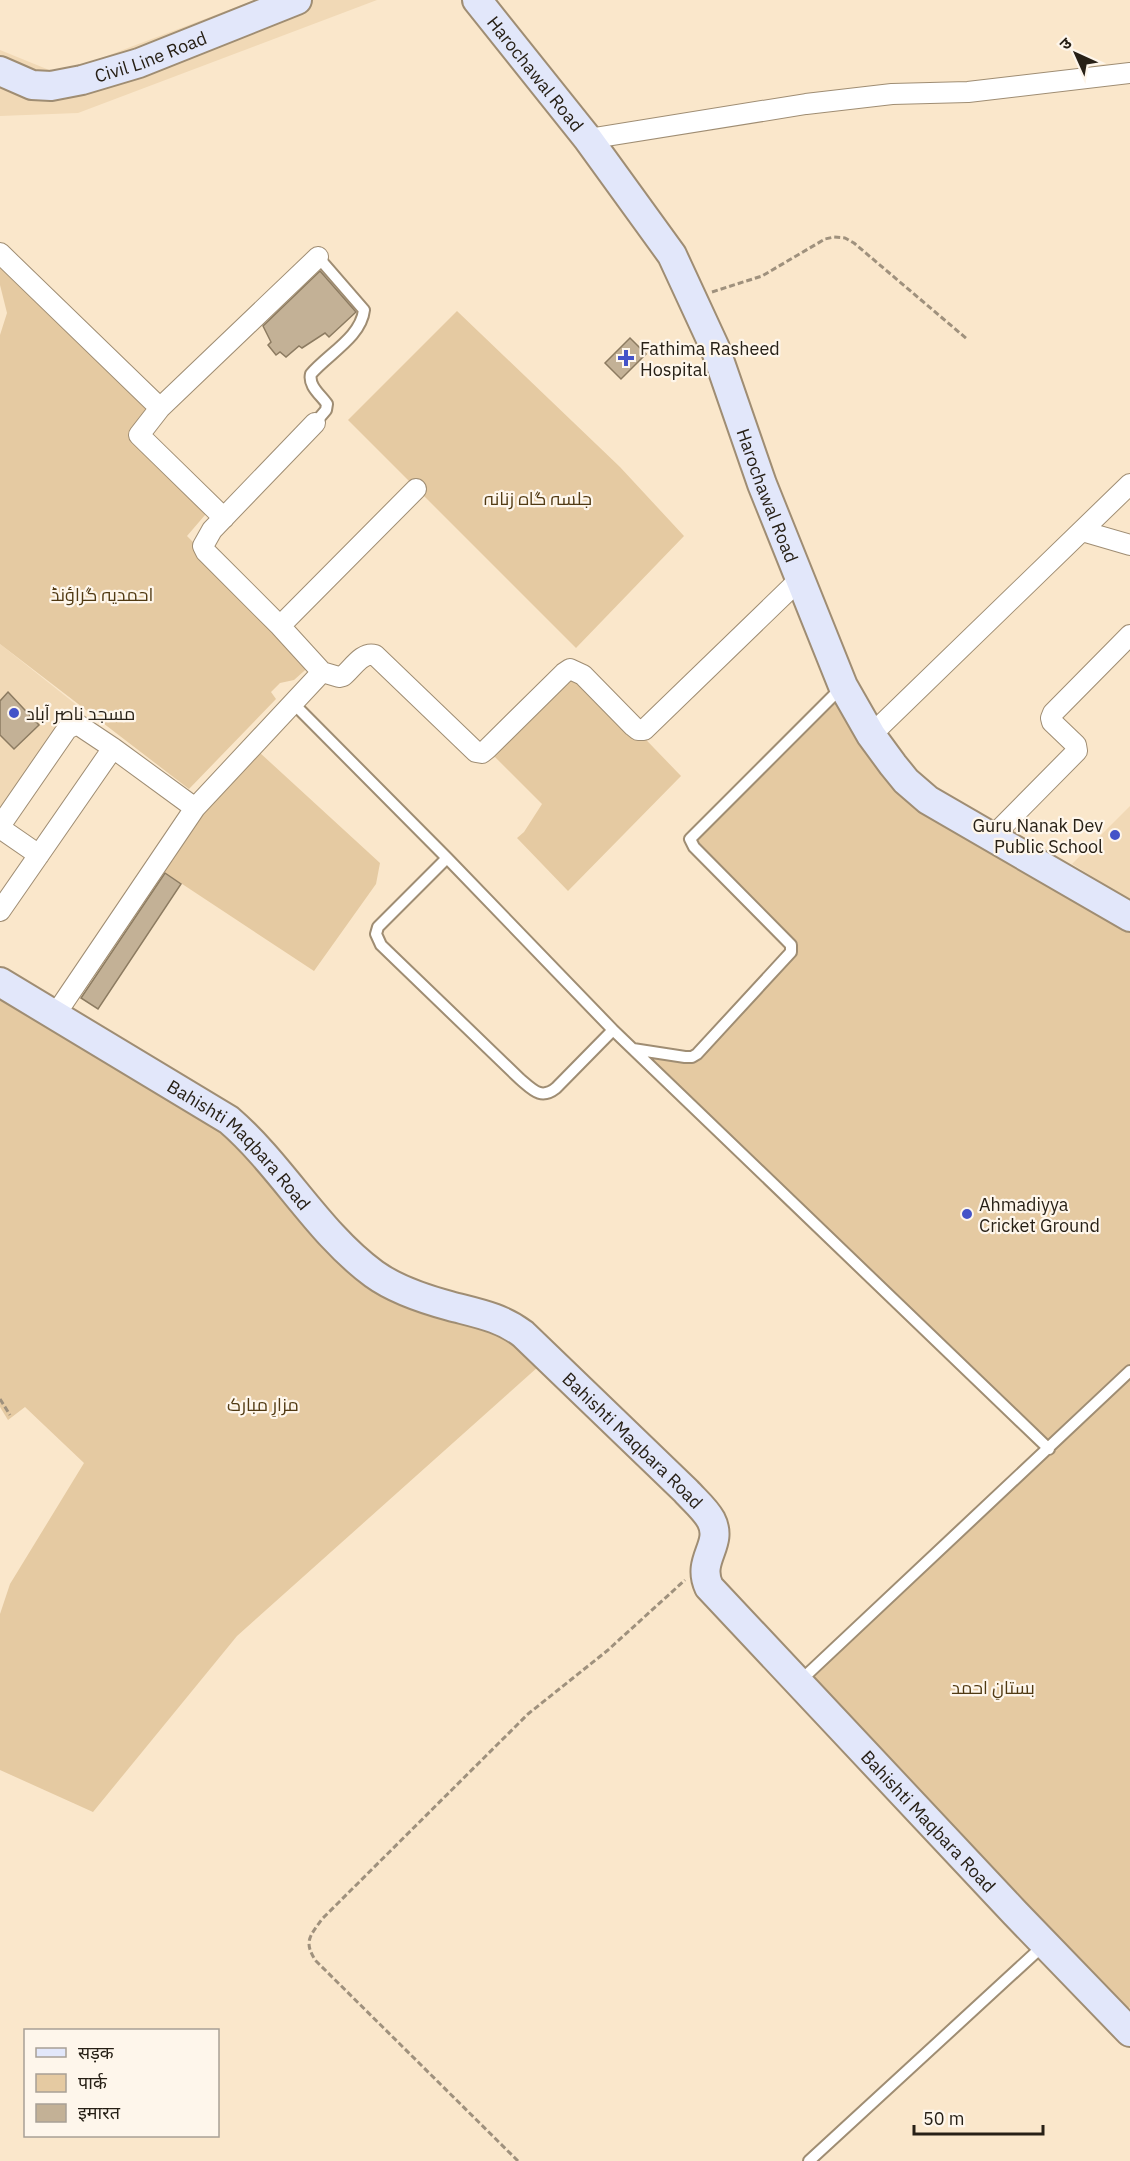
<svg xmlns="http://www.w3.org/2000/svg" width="1130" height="2161" font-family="'IBM Plex Sans',Cairo,'Noto Sans Devanagari',sans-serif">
	<rect width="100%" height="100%" fill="#fae7cb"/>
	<!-- built -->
	<path fill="#f1d9b6" d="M255,0H377L78,113L0,116V50L59,74Z
		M0,644L78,706L67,729L0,826Z
		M1130,806V900L1072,864Z"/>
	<!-- green -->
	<path fill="#e5caa2" d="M0,256L156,407L134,432L211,508L187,536L313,663L294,680L280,683L271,692L276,699L189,789L0,644V335L7,313L0,285Z
		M457,311L620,467L684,536L576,648L348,420Z
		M570,669L627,720L681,776L568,891L517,838L524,832L542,804L487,749Z
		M843,686L906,781L1130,917V2007L1118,2019L799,1683L1046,1447L633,1049L692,1057L791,952L690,843Z
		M259,752L380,863L376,884L314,971L161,870L195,808Z
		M0,982L229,1120L347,1251L548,1358L237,1636L93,1812L0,1770V1614L10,1584L84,1463L25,1407L8,1420L0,1407Z"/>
	<!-- building -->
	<path fill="#c3b196" stroke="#8c7b61" stroke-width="1.5" d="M320,271L356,312L329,337L325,333L302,348L299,346L286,357L280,352L276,355L268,345L271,342L263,326Z
		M630,338L646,354L621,379L605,363Z
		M8,692L39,725L14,749L0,735V701Z
		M165,873L181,884L98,1009L81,998Z"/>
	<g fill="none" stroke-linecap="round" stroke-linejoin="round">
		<!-- lane casing -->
		<g stroke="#9f8d73" stroke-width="14">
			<path id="lane" d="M315,423L326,410L327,404C321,395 308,386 311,374C328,354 361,337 364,310L318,257
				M292,702L447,858L613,1030L1049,1449
				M447,858L378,927L376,934L381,945L520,1079C533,1090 541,1100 556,1088L613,1030
				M633,1049L685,1057H692L697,1054L791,952V945L694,847L690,839L841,688
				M799,1682L1130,1371
				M809,2161L1045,1944"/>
		</g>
		<!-- street casing -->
		<g stroke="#9f8d73" stroke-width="22">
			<path id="street" d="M588,139L806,104L892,94L968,92L1130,73
				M0,253L160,408L139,435L224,518
				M160,408L318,257
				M1082,531L1130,545
				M280,626L416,489
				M322,672L339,677L343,676C352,669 362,651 375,655L476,752L482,753L487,749L564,673L570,669L583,675L633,726L638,730H644L800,579
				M871,735L1130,484
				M0,826L67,729L77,724L113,748L195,808
				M0,828L39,855
				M992,837L1077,751L1076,745L1052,722L1051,718L1053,713L1130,635
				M0,911L113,748
				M55,1015L195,808L322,672L280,626L206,552L203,546L212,530L315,423"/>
		</g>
		<!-- secondary casing -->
		<g stroke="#9f8d73" stroke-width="32">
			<g id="secondary">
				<path id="s1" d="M477,0L588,139L672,255L715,348L762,484L843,686L871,735L893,765L906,781L928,800L1130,917"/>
				<path id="s2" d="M0,71L32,85L51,86L82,80L139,63L297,0"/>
				<path id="s3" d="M0,982L229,1120C282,1166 318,1233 374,1274C396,1290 424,1299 450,1306C476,1313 501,1317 523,1334L686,1491C694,1500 705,1509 711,1520C724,1545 696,1559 709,1587L1015,1913L1130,2032"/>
			</g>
		</g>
		<!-- path -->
		<path stroke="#9f917d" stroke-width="3" stroke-dasharray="6 3" stroke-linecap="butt" d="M712,292L762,276L825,239L834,237L845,238L854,243L967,339
			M0,1399L10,1415
			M518,2161L316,1961C303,1942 310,1936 322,1919L528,1714L608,1650L685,1580"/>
		<!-- lane -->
		<use href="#lane" stroke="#fff" stroke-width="10"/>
		<!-- street -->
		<use href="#street" stroke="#fff" stroke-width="20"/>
		<!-- secondary -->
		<use href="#secondary" stroke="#e2e7fa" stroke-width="28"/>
	</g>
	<!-- markers -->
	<g fill="#4453c8" stroke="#fef6eb" stroke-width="2">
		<path d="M623 349h6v6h6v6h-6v6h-6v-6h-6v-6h6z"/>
		<circle cx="14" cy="713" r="6"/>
		<circle cx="1115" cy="835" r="6"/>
		<circle cx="967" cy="1214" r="6"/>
	</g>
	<g text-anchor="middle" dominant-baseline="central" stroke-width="4.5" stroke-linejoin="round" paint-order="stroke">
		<!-- street labels -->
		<g font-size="18" fill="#272016" stroke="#fef6eb">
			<text stroke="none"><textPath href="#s2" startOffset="158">Civil Line Road</textPath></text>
			<text stroke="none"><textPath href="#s1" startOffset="94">Harochawal Road</textPath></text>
			<text stroke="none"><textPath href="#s1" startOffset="580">Harochawal Road</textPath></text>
			<text stroke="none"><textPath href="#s3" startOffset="291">Bahishti Maqbara Road</textPath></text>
			<text stroke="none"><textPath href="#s3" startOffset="794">Bahishti Maqbara Road</textPath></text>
			<text stroke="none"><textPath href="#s3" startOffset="1296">Bahishti Maqbara Road</textPath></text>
		</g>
		<!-- poi labels -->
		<g font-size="18" fill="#272016" stroke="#fef6eb" text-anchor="start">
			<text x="640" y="348">Fathima Rasheed<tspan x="640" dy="21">Hospital</tspan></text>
			<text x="26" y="713">مسجد ناصر آباد</text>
			<text x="1103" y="825" text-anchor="end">Guru Nanak Dev<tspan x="1103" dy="21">Public School</tspan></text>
			<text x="979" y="1204">Ahmadiyya<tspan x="979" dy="21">Cricket Ground</tspan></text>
		</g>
		<!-- park labels -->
		<g font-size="18" fill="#503912" stroke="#fef6eb">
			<text x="538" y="498">جلسہ گاہ زنانہ</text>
			<text x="102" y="594">احمدیہ گراؤنڈ</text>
			<text x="263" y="1404">مزارِ مبارک</text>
			<text x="993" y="1687">بستانِ احمد</text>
		</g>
	</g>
	<!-- legend -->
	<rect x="24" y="2029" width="195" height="108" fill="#fef6eb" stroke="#a8a096" stroke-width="1.5"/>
	<rect x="36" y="2048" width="30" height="9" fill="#e2e7fa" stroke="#a8a096" stroke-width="1.5"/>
	<text x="78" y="2059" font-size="18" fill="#272016">सड़क</text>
	<rect x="36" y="2074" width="30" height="18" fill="#e5caa2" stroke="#a8a096" stroke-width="1.5"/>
	<text x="78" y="2089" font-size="18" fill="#272016">पार्क</text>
	<rect x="36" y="2104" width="30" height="18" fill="#c3b196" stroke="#a8a096" stroke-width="1.5"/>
	<text x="78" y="2119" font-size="18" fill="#272016">इमारत</text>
	<!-- north arrow -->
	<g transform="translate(1076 54) rotate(315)" stroke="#fef6eb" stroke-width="4.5" paint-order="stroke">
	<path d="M0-4.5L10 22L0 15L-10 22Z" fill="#272016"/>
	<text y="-9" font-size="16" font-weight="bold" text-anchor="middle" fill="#272016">उ</text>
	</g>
	<!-- scale -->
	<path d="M914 2125v9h129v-9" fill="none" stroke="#272016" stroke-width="3"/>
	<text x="923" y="2125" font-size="18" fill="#272016" stroke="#fef6eb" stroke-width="4.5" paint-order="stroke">50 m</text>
</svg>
